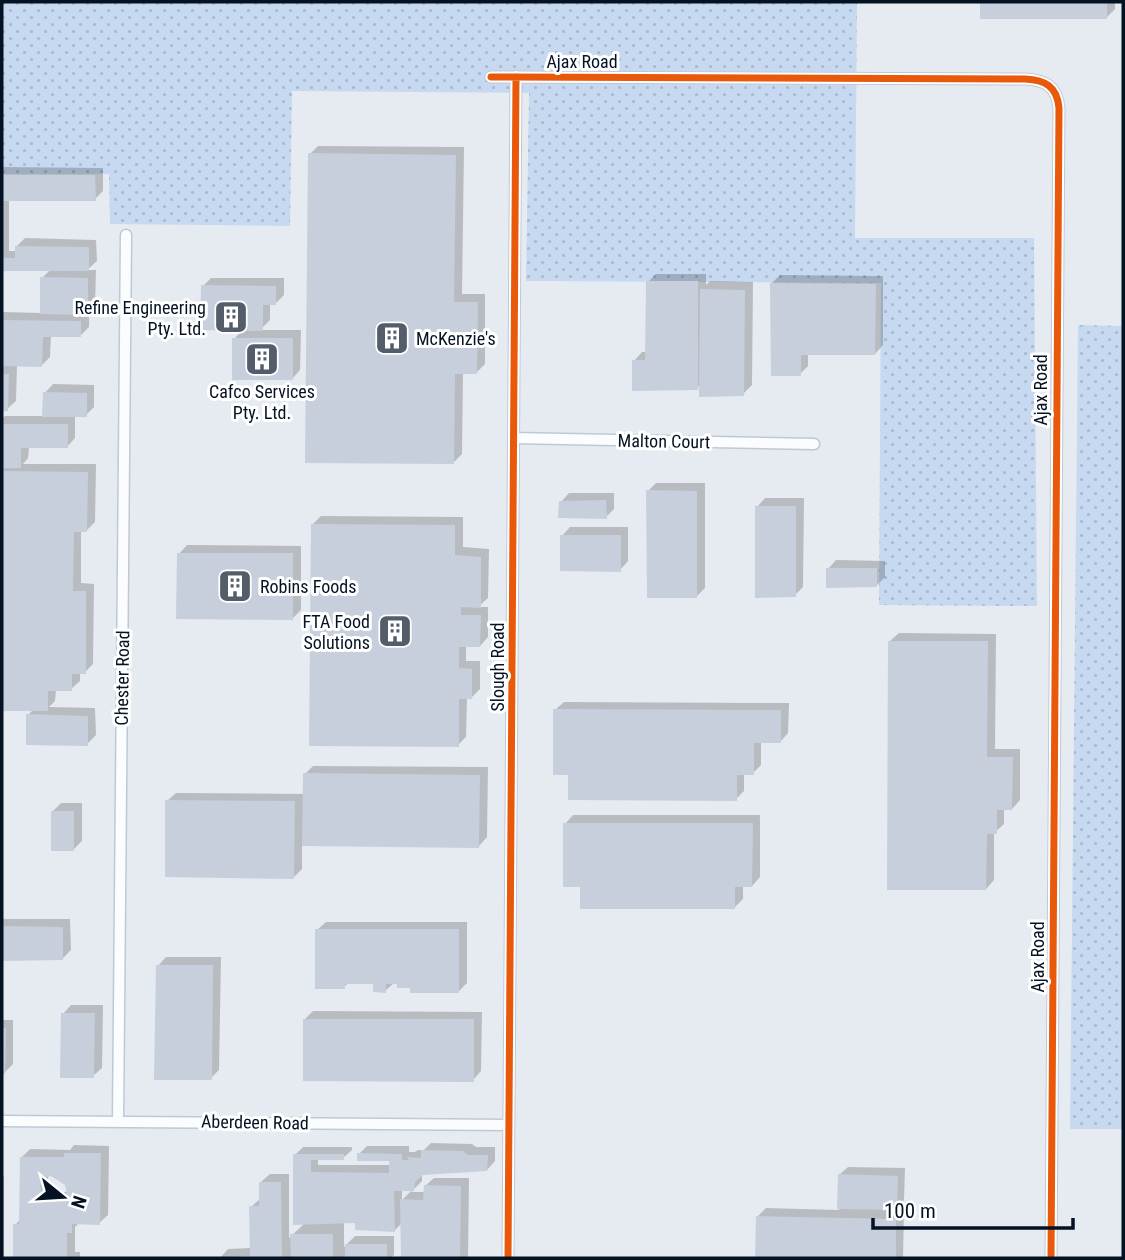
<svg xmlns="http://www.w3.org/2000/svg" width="1125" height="1260" font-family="'Roboto Condensed',sans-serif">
	<defs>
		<pattern id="grass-dots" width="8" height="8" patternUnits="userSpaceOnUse" patternTransform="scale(1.75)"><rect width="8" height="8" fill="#c7d9f1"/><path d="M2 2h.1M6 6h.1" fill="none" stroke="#a9b9ce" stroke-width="1.8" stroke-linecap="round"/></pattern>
	</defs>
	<rect width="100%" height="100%" fill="#e6ebf1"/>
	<!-- grass -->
	<path fill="url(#grass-dots)" d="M2,2H857L855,238H1034L1037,606L879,605L881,283L526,281L529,93L292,91L290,226L110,224L109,174H2Z
		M1078,325L1123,326V1129H1070Z"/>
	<!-- shadow -->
	<path fill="#0003" fill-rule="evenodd" d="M982,2H1115V9L1106,18L982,17Z
		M318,146L464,147L462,294H485V364L476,373H463L462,454L454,462L310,154Z
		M2,167L103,168V191L95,199H9V251H16V247L25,238L96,240L97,261L87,270H96L95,305L89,312V327L81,335H51L50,357L41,366L17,365L16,401L7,409H2V312L41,313L42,278L51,269H2Z
		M656,274H706V285L710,281L753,282L752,385L743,394L701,384L697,388L634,361L642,352H647L648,282Z
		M780,275L883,276V345L875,354L808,353V366L800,374L772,283Z
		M211,278H284V295L276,303H270V320L260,330H301L300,370L292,379L234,339L244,328L203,286Z
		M53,384L94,385V407L86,415H75V438L67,447H29L28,458L23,464H96L95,522L87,530H81V583L94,584L93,664L85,672H80V681L71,689H56L55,701L49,707L95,708L96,735L87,744L28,715L34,709H2V419L5,416H44L45,393Z
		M656,483H705V588L697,596L648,491Z
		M569,493H614V509L606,517L561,502Z
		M765,498H804L803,587L795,595L757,507Z
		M321,516L463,517V547L489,549L488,598L478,607H488V637L480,646L466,645V661H480V689L471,698H467L466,737L458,745L313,524Z
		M570,527H628V561L620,570L562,536Z
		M187,545L301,546V610L293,618L179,554Z
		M836,560L885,561V577L876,586L828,569Z
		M899,633L996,634L995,749H1020V800L1012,809H1004V824L994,833V880L986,889L890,641Z
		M564,702L789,703L788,733L780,742H761V765L753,773H744V791L736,799L570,773L555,710Z
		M313,766L488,767L487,837L479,846L302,845V869L294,877L167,801L176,793L305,794V774Z
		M61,803H82V841L74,849L53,811Z
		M573,815H760V877L752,886H743V899L735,907L565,824Z
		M2,919H70L71,950L62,959H2Z
		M326,922H467V983L459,991L412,987L399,983H394L385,991L375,982H349L344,987L317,930Z
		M166,957H221L219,1070L211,1078L158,966Z
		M71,1005H103L102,1068L93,1076L63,1014Z
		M313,1011L482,1012L481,1071L473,1080L305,1019Z
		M2,1020H13V1064L4,1073H2Z
		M431,1143L472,1144L476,1147H495V1161L487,1170L422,1173V1181L411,1192H425V1186L434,1178H469L468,1258H403L402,1223L395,1230L357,1221L344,1222V1247L355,1236H394V1255L391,1258H220L228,1249L251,1248V1207L261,1198V1182L270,1174H289V1238L305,1223L295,1155L303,1147H352V1150L343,1158H318V1165H391V1159L359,1154L367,1146H409V1152H415L418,1150H424ZM402,1190H412L402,1200Z
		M74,1145L109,1146L108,1215L99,1223H79L75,1227V1252H80V1258H15V1225L21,1219L22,1157L30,1149L70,1150ZM49,1175L67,1184L68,1192H51L47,1181Z
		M848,1167L905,1168L904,1200L894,1211H904L903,1258H757L758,1216L766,1208L839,1210V1175Z
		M2,1176L4,1177V1258H2Z"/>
	<!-- building -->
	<path fill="#c6cfdb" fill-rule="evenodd" d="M980,2H1107V19H980Z
		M308,153L456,155L454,302H478L477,374H455L454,464L305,463Z
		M2,175H95L96,201H2Z
		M15,246L89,247V271H2V258H15Z
		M40,277L88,278V315L40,314Z
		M646,281H698V390L632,391V360H645Z
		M770,283L876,284L875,355H801V376H771Z
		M201,285L276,286V305H263V331L200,330Z
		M700,289L745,290L744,396L699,397Z
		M2,320L81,321V337H43L42,367L2,366Z
		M232,338H293V380H232Z
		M2,374H9L8,411H2Z
		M43,392L87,393V417H42Z
		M2,424H68V448H21V468H2Z
		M2,471L88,472L87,532H74L73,591H86V674H72V691H48V711H2Z
		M646,490L697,491V598H647Z
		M606,500L607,519L558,518L559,501Z
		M755,506H796V597L755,598Z
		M311,524L455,525V555L481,557V608L461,607V615H481L480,647H459V668L472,669V699H459V747L309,746Z
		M560,535H621V572L560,571Z
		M177,553H293V620L176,619Z
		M826,568H877V587L826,588Z
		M888,641H988L987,757H1013L1012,810H997V834H987L986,890H887Z
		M553,709L781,710V743H754V775H737V801L568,800V775H553Z
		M26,714L88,716V746L26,745Z
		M303,773L480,775L479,848L302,846Z
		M165,800L295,801L294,879L165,877Z
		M51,811H74V851H51Z
		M563,823H753L752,887H735V909H580V887H563Z
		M2,926L63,927V960L2,961Z
		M315,929H459V993H410V988H397V984H386V993L373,992V984H345V989H315Z
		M156,965H213L212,1080H154Z
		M61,1013H95L94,1078H60Z
		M303,1019H474V1082L303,1081Z
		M2,1028H6L5,1074H2Z
		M421,1150L463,1151L468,1155H488L487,1171L423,1175L415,1182L414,1191H394L395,1232L355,1230V1223L293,1225V1154H344V1160H311V1172L389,1173V1161H357V1153L402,1154V1160H409L407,1157L421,1158Z
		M64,1153H101L100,1225L72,1224V1233H67V1258H13V1224H19L20,1157H64ZM51,1176L65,1185L68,1200H43L40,1185L46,1177Z
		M838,1174L898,1176L897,1210L837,1209Z
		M259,1182H281L282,1258H239V1256H250L249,1206H259Z
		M424,1185L461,1186L460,1258H401L400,1199L423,1200Z
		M756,1216L896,1219V1258H755Z
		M290,1234H333V1258H291Z
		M345,1244H387V1258H345Z"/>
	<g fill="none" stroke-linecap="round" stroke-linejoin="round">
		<!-- minor casing -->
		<g stroke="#bfc9d6" stroke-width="13">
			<path id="minor" d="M491,77L1025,79C1045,80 1057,86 1059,108L1051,1258
				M514,438L814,444
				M2,1121L509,1125
				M118,1121L126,235
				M508,1258L516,77"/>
		</g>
		<!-- minor -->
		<use href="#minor" stroke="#fbfcfd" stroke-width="10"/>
		<!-- cycleway casing -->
		<g stroke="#fff" stroke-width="11">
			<path id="cycleway" d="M491,77L1025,79C1045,80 1057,86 1059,108L1051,1258
				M508,1258L516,77"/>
		</g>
		<!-- cycleway -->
		<use href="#cycleway" stroke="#e8590c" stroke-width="7"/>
	</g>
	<!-- icons -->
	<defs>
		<g id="building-square" transform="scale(1.75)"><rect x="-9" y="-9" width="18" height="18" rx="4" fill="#545e6b" stroke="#fff"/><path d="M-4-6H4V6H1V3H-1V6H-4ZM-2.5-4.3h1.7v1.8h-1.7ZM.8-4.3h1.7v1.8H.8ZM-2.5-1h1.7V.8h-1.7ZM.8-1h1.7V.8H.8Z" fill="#fff"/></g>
	</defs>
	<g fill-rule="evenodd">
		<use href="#building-square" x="231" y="317"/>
		<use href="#building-square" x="392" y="338"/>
		<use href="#building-square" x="262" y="359"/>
		<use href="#building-square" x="235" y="586"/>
		<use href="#building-square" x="395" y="631"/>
	</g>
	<g text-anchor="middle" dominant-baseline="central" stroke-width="6" stroke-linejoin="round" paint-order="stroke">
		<!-- street labels -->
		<g font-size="18" fill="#051223" stroke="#fff">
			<text x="582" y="61">Ajax Road</text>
			<text transform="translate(1040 390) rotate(-90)">Ajax Road</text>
			<text transform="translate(664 441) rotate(1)">Malton Court</text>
			<text transform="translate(497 667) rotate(-90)">Slough Road</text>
			<text transform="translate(122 678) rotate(-89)">Chester Road</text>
			<text transform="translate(1037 957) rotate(-90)">Ajax Road</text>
			<text transform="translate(255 1122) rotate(1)">Aberdeen Road</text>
		</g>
		<!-- poi labels -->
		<g font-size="18" fill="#051223" stroke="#fff" text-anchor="end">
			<text x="206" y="307">Refine Engineering<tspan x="206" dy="21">Pty. Ltd.</tspan></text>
			<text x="416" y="338" text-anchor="start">McKenzie's</text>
			<text x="262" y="391" text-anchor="middle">Cafco Services<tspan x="262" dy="21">Pty. Ltd.</tspan></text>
			<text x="260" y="586" text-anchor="start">Robins Foods</text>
			<text x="370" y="621">FTA Food<tspan x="370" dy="21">Solutions</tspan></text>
		</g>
	</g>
	<!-- border -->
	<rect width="1125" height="1260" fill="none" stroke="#051223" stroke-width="7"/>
	<!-- north arrow -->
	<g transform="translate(63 1197) rotate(108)" stroke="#ffffff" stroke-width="5" paint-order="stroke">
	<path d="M0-5L12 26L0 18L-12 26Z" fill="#051223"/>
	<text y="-10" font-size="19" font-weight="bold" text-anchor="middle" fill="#051223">N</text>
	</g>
	<!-- scale -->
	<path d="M873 1218v10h200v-10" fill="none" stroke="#051223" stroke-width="3.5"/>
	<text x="884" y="1218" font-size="21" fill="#051223" stroke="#ffffff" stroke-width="5" paint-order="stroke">100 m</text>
</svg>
